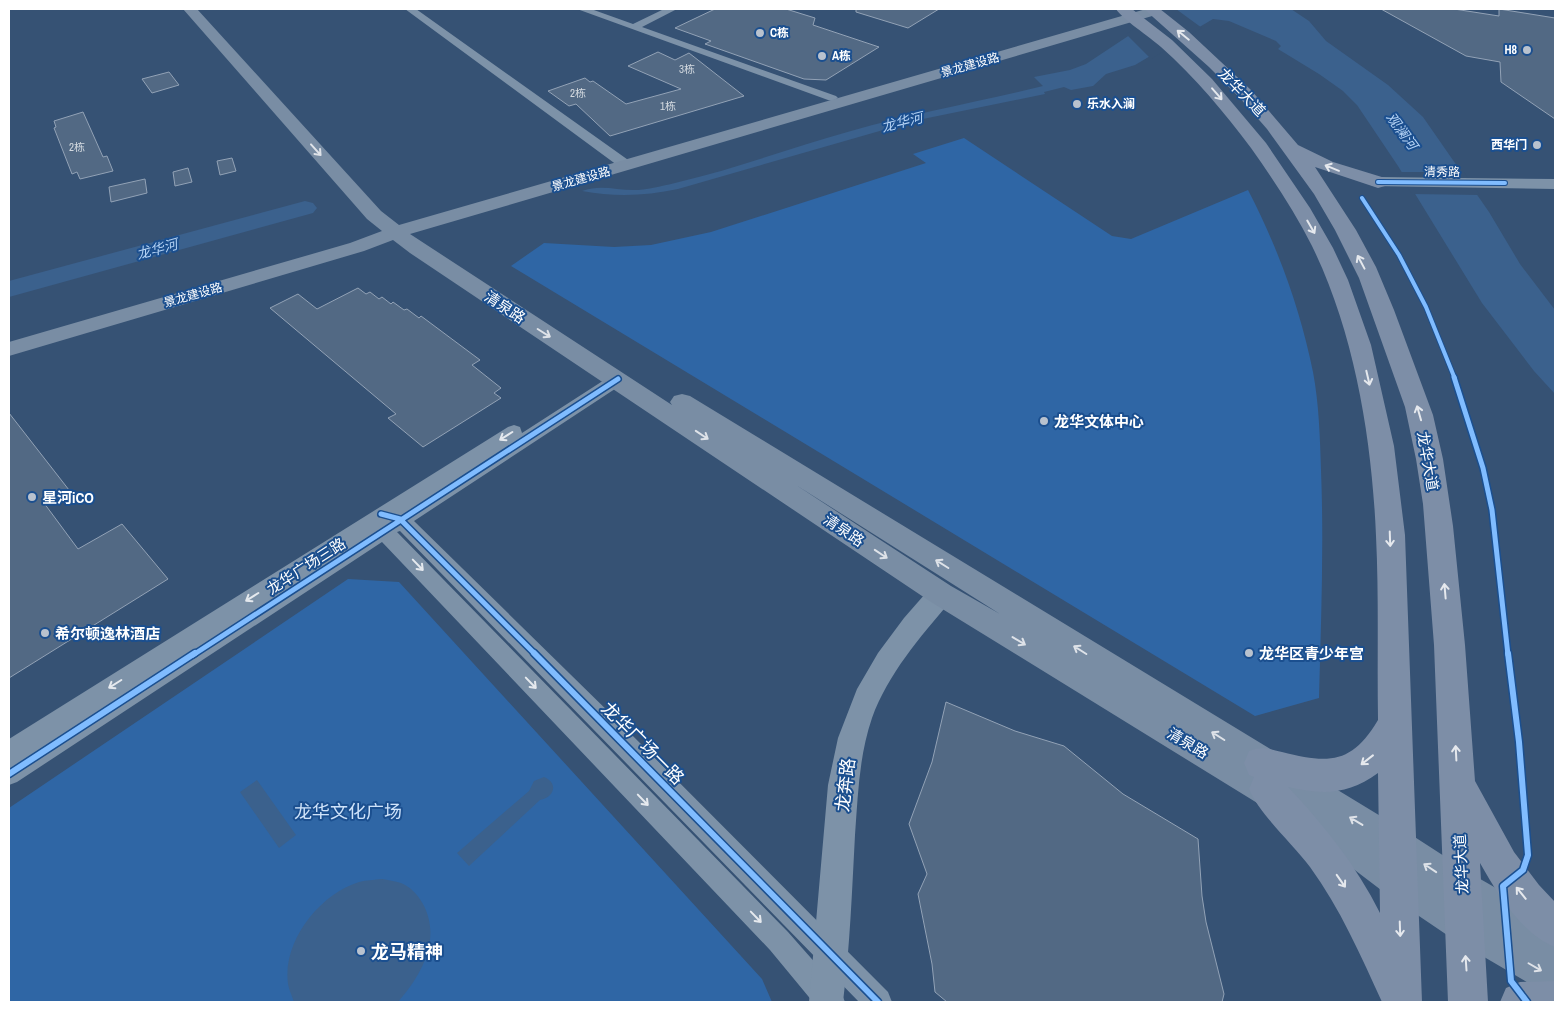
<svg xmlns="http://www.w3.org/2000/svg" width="1564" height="1011" font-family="'Archivo Narrow','Noto Sans SC',sans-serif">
	<rect width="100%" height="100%" fill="#365274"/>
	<!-- green -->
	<path fill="#2f66a5" d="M964,138L1112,236L1131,239L1248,190C1278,248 1300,308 1313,372C1319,404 1320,437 1321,470C1324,546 1321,622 1319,698L1255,716L511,266L544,243L614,247L651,245L711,232L926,163L913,154Z
		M348,579L399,582L762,979L772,1002H9V808Z"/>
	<!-- water -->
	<path fill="#3b618d" d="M1169,9H1291L1309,21L1326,41L1388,85L1423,117L1489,212L1520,264L1555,310V394L1534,371L1482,303L1398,166L1357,105L1343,91L1319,74L1278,49L1281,46L1276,41L1229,21L1213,19L1135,65L1106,74L1093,86L1071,90L1064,87L1044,92L1045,94L918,120L678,189C645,196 615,197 582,191C602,184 617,191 638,190C652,189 666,185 679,182C738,168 793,147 851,131C914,113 979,102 1043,86L1034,77L1070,70L1086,64Z
		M544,777C559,783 554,798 540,800L469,866L457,853L529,791L534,781Z
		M257,780L296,835L279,848L240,792Z
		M382,879C388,880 395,881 401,883C411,887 418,895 423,904C442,939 421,976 398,1002H294C292,996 289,990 288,984C282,941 320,894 359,882C366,880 375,880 382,879Z"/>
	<!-- pier -->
	<path fill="#365274" d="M1165,9H1176L1202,28L1151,59L1126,34Z
		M1398,172H1464L1480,195L1412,194Z"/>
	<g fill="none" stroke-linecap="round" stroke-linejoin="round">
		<!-- river -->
		<path fill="#3b618d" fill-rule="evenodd" d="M305,201L313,203L317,208L313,213L9,297V281Z"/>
	</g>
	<!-- building -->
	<path fill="#526984" stroke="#92a2b6" d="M715,9H786L815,18L813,25L879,47L826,80L804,79L705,44L711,41L675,28Z
		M856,9H939L908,28L856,12Z
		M1381,9H1454L1499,16V9L1555,18V119L1501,82L1500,62L1466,56Z
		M658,52L675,60L689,53L744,96L610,136L576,104L569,106L548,91L585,78L590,82L593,81L626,104L681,89L628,66Z
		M169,72L179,85L152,93L142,79Z
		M83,112L103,157L107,156L113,171L80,179L77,172L72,174L54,128L56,127L54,121Z
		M232,158L236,171L220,175L217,161Z
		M188,168L192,182L175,186L173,172Z
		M145,179L147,193L111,202L109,187Z
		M358,288L366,294L370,292L379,299L382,297L391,304L393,302L404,310L407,309L419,318L421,316L480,360L472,365L501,388L494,393L501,398L423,447L388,418L396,414L270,308L298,294L317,309Z
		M9,413L69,490L44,503L78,549L122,524L168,579L9,678Z
		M946,702L1015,731L1064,746L1123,794L1198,839L1202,896L1206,922L1224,994L1222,1002H947L935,992L932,964L918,894L927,874L909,824L932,762Z"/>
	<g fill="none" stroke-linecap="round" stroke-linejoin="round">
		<!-- minor -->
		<path fill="#7d92a8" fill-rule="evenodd" d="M405,9H416L631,162L632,165L631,168H621Z
			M577,9H591L633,24L664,9H677L642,27L836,96L838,98L832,101L828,100Z
			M618,373L624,375L626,379L624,383L414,521L618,721L888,992L892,1002H859L400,531L397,532L788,932L841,992L845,1002H813L770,950L382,542L17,782L9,785V739L508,427L514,425L520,427L522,433L612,375Z"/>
		<!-- tertiary -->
		<path fill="#7d92a8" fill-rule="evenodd" d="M1378,177L1555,179V189L1372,186L1370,182L1372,178Z
			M941,583L950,586L954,594L950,602C920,637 888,674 872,718C859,756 858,795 855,835C852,891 850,946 843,1002H809L828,785L838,738L857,689L878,653L904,618L932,586Z"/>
		<!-- secondary -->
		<path fill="#798da4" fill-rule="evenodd" d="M183,9H197L381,211L399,225L1146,9H1159L1161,11L1159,14L410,234L672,405L670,402L674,396L682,394L690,396L1410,834L1475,876L1555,922V997L1542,991L1450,937L1385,893L1314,839L1254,801L931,602L410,253L393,240L364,251L9,356V342L350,243L382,231L367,219ZM796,485L1000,614L951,586Z"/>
		<!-- primary -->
		<path fill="#7d8ea7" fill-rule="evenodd" d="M1116,9H1132L1172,40L1212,79L1266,143L1310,208L1333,248L1348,280L1371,345L1394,446L1405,535L1422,1002H1382C1361,956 1340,908 1310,867C1292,843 1260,815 1249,789L1254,777L1249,775L1244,763L1249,751C1263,746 1268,749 1282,752C1329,764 1352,764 1378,720C1377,659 1379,597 1376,536C1372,440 1355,334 1312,246C1295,212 1273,179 1251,148C1224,112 1195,77 1161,47C1150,37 1122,19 1116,9ZM1378,773L1380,913C1356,865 1324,825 1288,787C1323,795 1348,795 1378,773Z
			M1144,9H1160L1189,32L1251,90L1298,145L1333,162L1385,178L1388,182L1385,186L1378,188L1315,167L1356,230L1376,267L1394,310L1433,415L1443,459L1453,526L1465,645L1475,781L1514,852L1539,885L1555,902V947C1521,933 1498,895 1480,863L1488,1002H1448L1434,645L1423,504L1416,459L1405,407L1359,278L1335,230L1314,194L1267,129L1239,97L1209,67Z
			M1555,981V1002H1500L1506,988L1520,982Z"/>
		<!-- cycleway-far2 casing -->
		<g stroke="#1b4f8f" stroke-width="6">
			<path id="cycleway-far2" d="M1378,182L1505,183
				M1362,198L1399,255L1426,307L1455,379"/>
		</g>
		<!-- cycleway-far1 casing -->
		<g stroke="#1b4f8f" stroke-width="8">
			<path id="cycleway-far1" d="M1454,377L1483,468L1492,510L1508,655
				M381,514L400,519L536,655
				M193,655L618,379"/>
		</g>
		<!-- cycleway casing -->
		<g stroke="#1b4f8f" stroke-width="9">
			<path id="cycleway" d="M534,653L878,1002
				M1508,653L1519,742L1528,855L1523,870L1503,886L1511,981L1527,1002
				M9,774L195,653"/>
		</g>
		<!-- cycleway-far2 -->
		<use href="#cycleway-far2" stroke="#80bcff" stroke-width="4"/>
		<!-- cycleway-far1 -->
		<use href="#cycleway-far1" stroke="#80bcff" stroke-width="5"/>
		<!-- cycleway -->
		<use href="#cycleway" stroke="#80bcff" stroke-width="6"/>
	</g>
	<!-- one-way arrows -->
	<defs><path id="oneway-shaft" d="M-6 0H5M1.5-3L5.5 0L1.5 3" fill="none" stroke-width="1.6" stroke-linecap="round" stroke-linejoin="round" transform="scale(1.25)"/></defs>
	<g stroke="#e5e8ed">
		<use href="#oneway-shaft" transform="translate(1183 35) rotate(-141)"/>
		<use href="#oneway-shaft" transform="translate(1217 94) rotate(49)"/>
		<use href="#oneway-shaft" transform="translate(1332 168) rotate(-158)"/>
		<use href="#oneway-shaft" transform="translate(1311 227) rotate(60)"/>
		<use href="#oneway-shaft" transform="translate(1361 262) rotate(-118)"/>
		<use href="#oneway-shaft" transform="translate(1368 378) rotate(77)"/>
		<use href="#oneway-shaft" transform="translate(1419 413) rotate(-106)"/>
		<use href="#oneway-shaft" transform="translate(1390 539) rotate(88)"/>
		<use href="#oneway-shaft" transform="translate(1445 591) rotate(-95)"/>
		<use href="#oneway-shaft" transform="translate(1456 753) rotate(-93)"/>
		<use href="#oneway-shaft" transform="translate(1367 760) rotate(142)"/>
		<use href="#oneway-shaft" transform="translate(1341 881) rotate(55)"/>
		<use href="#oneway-shaft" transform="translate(1521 893) rotate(-129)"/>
		<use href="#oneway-shaft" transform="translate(1400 929) rotate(88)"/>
		<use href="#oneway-shaft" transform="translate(1466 963) rotate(-94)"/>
	</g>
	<g stroke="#dee2e8">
		<use href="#oneway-shaft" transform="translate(316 150) rotate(48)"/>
		<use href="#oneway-shaft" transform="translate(544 333) rotate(32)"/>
		<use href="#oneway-shaft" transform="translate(702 435) rotate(34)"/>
		<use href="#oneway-shaft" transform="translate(881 554) rotate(34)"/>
		<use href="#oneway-shaft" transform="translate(942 564) rotate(-148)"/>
		<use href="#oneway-shaft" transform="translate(1019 641) rotate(31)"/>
		<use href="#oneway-shaft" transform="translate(1080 650) rotate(-148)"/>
		<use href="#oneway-shaft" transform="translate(1218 736) rotate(-148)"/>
		<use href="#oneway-shaft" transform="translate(1356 821) rotate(-149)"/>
		<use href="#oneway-shaft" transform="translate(1430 868) rotate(-146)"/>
		<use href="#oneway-shaft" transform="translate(1535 967) rotate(30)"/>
	</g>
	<g stroke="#e5e9ee">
		<use href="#oneway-shaft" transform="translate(506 436) rotate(148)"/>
		<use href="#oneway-shaft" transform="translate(418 565) rotate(46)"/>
		<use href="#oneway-shaft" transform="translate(252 597) rotate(148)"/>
		<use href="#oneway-shaft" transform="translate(531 683) rotate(46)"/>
		<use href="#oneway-shaft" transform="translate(115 684) rotate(148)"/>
		<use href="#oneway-shaft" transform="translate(643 800) rotate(46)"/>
		<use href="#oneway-shaft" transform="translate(756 917) rotate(46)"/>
	</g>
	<!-- markers -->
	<g fill="#b9c2ce" stroke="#1b4f8f" stroke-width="2">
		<circle cx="760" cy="33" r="5"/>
		<circle cx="1527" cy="50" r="5"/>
		<circle cx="822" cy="56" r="5"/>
		<circle cx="1077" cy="104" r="5"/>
		<circle cx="1537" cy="145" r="5"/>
		<circle cx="1044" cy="421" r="5"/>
		<circle cx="32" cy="497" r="5"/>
		<circle cx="45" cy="633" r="5"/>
		<circle cx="1249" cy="653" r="5"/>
		<circle cx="361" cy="951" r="5"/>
	</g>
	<g text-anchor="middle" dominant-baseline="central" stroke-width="4" stroke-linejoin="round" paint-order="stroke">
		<!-- far-number labels -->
		<g font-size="11" fill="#d4dae0">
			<text x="687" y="69">3栋</text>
			<text x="578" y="93">2栋</text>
			<text x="668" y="106">1栋</text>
			<text x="77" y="147">2栋</text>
		</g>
		<!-- far-poi labels -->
		<g font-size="12" font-weight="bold" fill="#fff" stroke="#1b4f8f" text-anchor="start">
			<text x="770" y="33">C栋</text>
			<text x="1517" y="50" text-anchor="end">H8</text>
			<text x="832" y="56">A栋</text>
			<text x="1087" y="104">乐水入澜</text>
			<text x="1527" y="145" text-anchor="end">西华门</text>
		</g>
		<!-- far-street labels -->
		<g font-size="12" fill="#fff" stroke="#1b4f8f">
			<text transform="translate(970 65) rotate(-16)">景龙建设路</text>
			<text transform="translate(1442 172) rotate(1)">清秀路</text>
			<text transform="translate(581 179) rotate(-16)">景龙建设路</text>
			<text transform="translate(193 295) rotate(-16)">景龙建设路</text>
		</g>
		<!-- far-water labels -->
		<g font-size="14" font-style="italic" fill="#b5d3f5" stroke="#1b4f8f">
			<text transform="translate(902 122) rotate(-14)">龙华河</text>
			<text transform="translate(1402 131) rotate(54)">观澜河</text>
			<text transform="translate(157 249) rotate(-15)">龙华河</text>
		</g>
		<!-- street labels -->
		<g font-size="15" fill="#fff" stroke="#1b4f8f">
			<text transform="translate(1242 92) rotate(46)">龙华大道</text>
			<text transform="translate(505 307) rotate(33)">清泉路</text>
			<text transform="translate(1428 461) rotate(80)">龙华大道</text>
			<text transform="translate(844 530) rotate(34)">清泉路</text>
			<text transform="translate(306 566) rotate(-33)">龙华广场三路</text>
			<text transform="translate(1188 743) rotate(31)">清泉路</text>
			<text transform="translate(1461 864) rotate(-93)">龙华大道</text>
		</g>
		<!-- poi labels -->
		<g font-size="15" font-weight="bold" fill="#fff" stroke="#1b4f8f" text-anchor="start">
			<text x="1054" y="421">龙华文体中心</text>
			<text x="42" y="497">星河iCO</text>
			<text x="55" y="633">希尔顿逸林酒店</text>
			<text x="1259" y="653">龙华区青少年宫</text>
		</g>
		<!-- near-street labels -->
		<g font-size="18" fill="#fff" stroke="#1b4f8f">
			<text transform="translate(643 743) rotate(45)">龙华广场一路</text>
			<text transform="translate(845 785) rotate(-83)">龙奔路</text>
		</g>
		<!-- near-park labels -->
		<g font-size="18" fill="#cfe3fa" stroke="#1b4f8f">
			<text x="348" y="811">龙华文化广场</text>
		</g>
		<!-- near-poi labels -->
		<g font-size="18" font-weight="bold" fill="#fff" stroke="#1b4f8f" text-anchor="start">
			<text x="371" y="951">龙马精神</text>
		</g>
	</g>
	<!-- border -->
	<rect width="1564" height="1011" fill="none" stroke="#ffffff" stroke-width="20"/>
</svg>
